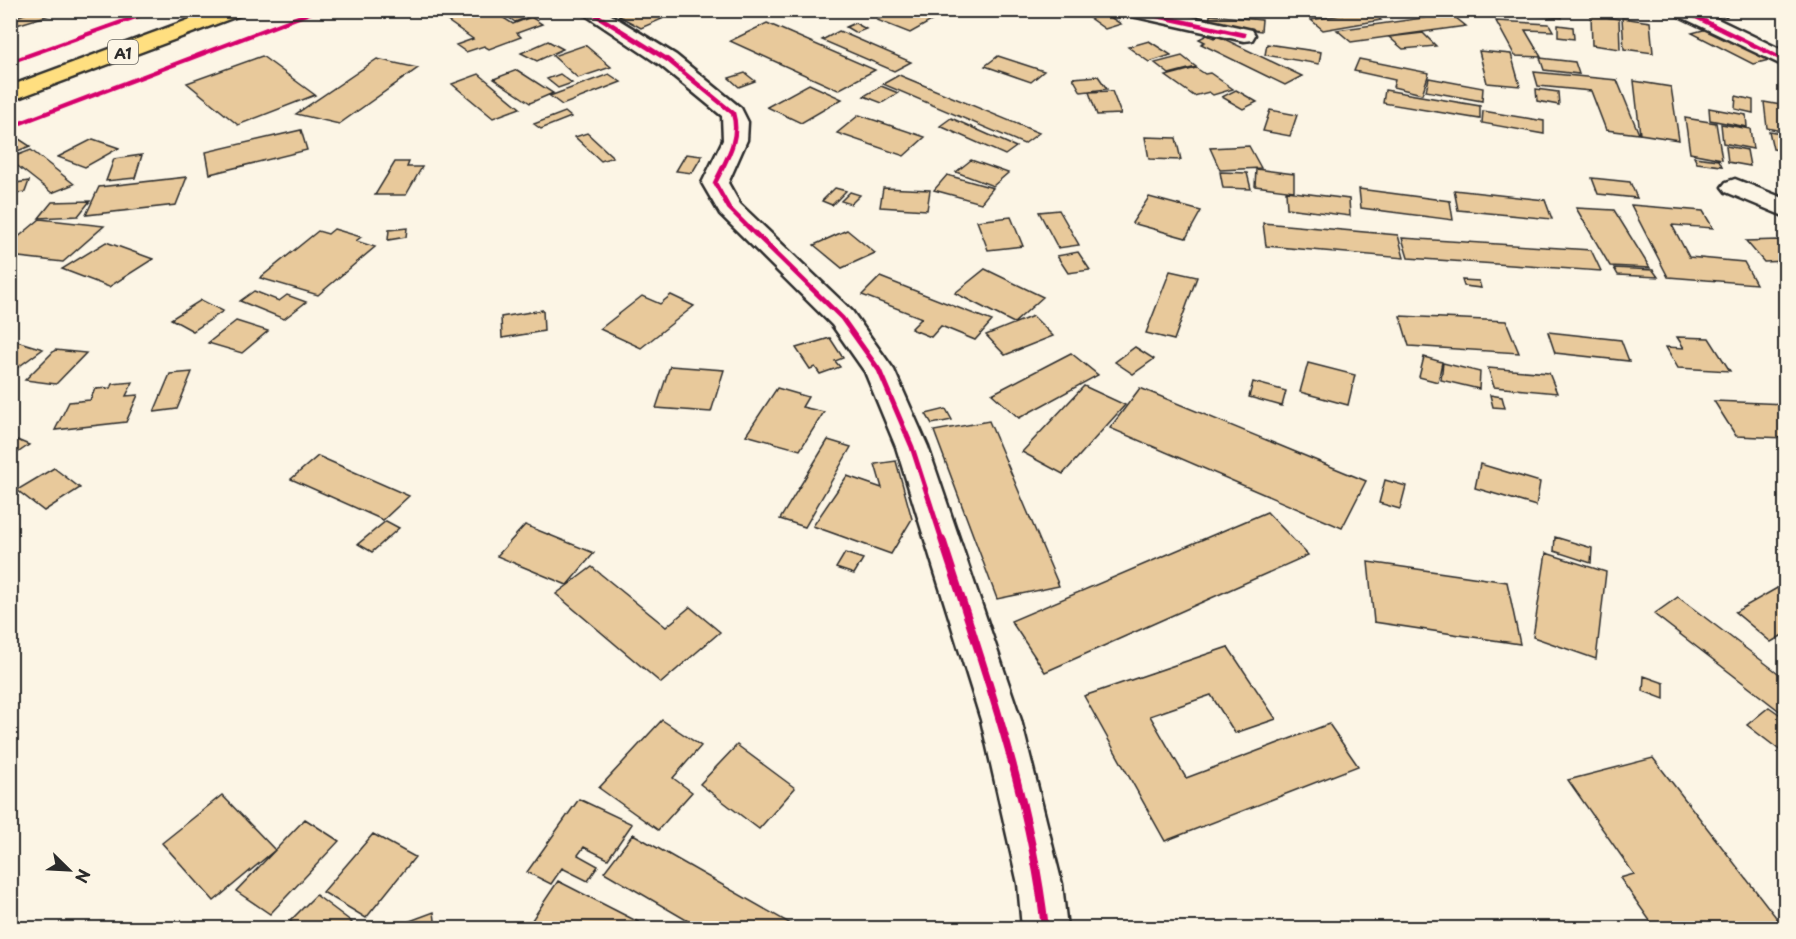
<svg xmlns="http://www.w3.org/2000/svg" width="1796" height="939" font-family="'Playpen Sans',sans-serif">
	<rect width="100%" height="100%" fill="#fcf5e5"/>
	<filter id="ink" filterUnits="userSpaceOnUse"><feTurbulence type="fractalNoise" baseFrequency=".0167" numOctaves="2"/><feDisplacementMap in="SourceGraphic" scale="12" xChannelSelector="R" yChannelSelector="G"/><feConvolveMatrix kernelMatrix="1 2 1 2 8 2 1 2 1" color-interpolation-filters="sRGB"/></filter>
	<g filter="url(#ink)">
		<!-- building -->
		<path fill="#e8c99b" stroke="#2b2b2b" stroke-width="1.5" d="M36,10H49L53,14L10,27V19Z
			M432,10H491L513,24L531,17L542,24L517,33L521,37L489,49L484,46L466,52L456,45L473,39Z
			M498,10H536L539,13L515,22Z
			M633,10H647L662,19L641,28L619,16Z
			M895,10H951L910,33L877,20Z
			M1369,10L1381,20L1323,30L1311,20Z
			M1389,10H1422L1423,11L1396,16Z
			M1449,10H1476L1478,15L1451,14Z
			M1536,10H1561L1562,18L1536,15Z
			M1706,10H1734L1726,17Z
			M1104,13L1121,24L1105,29L1088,17Z
			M1451,14L1466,26L1351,42L1337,30Z
			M1210,15L1262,20L1261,31L1209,25Z
			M1591,15L1619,19L1620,49L1592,45Z
			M1622,18L1650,22L1653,53L1624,49Z
			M1496,21L1549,24L1553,31L1525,30L1541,57L1515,56Z
			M767,23L875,70L838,90L730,41Z
			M855,23L866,29L856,33L846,27Z
			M1558,25L1573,27L1574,39L1558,37Z
			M1707,29L1769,60L1753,64L1692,33Z
			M839,31L911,62L894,71L822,40Z
			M1423,33L1436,46L1403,49L1389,37Z
			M1207,35L1214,38L1218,36L1302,76L1285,85L1201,44L1205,42L1199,39Z
			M548,41L563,49L537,61L521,53Z
			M1149,41L1171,55L1149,62L1128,47Z
			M1267,44L1321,52L1319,64L1265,55Z
			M585,45L611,67L578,78L553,56Z
			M1479,51L1511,54L1520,86L1487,83Z
			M262,56L315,95L238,125L187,83Z
			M998,56L1044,71L1031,82L985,66Z
			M1182,56L1196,67L1169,74L1155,63Z
			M1540,58L1575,62L1579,74L1544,70Z
			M377,59L418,68L339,124L296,114Z
			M1359,59L1429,73L1422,94L1393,87L1395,80L1354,71Z
			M1196,68L1205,74L1210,73L1233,89L1213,95L1209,92L1194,96L1166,76Z
			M517,70L553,93L530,103L494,79Z
			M1534,72L1617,80L1639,134L1606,130L1591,91L1538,86Z
			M745,73L755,81L739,87L729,78Z
			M479,74L520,108L493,118L452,84Z
			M560,74L572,83L558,88L547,79Z
			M609,74L621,82L562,105L550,96Z
			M899,75L1039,133L1024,144L883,84Z
			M1098,76L1107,89L1081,92L1073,78Z
			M1429,78L1483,88L1482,101L1426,91Z
			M1634,81L1671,87L1679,140L1640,134Z
			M809,84L842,99L801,123L767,107Z
			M881,86L898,93L882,103L864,96Z
			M1536,89L1558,92L1559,105L1537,101Z
			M1236,90L1257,102L1243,109L1222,97Z
			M1385,90L1480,106V119L1383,103Z
			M1112,91L1121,114L1097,115L1089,92Z
			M1736,96L1753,100V113L1735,109Z
			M1764,102L1786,106V132L1767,128Z
			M1709,108L1746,115L1747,127L1710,120Z
			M1270,110L1297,115L1290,136L1263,131Z
			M1483,111L1544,121V134L1482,123Z
			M565,112L571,117L541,129L534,124Z
			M859,115L925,137L904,156L837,133Z
			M951,118L1016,147L1005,155L940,126Z
			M1685,118L1716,123L1722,159L1690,153Z
			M1721,124L1750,129L1753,149L1723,143Z
			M301,130L307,150L210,174L206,152Z
			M1769,131L1786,134V151L1773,149Z
			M587,133L613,157L601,161L575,137Z
			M1145,137L1176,138L1181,160L1149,159Z
			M19,139L30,146L10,154V142Z
			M93,139L119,148L85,167L58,157Z
			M1249,146L1261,168L1220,170L1210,148Z
			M1726,146L1747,150L1750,166L1728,162Z
			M31,150L74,184L52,193L10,160V158Z
			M686,154L702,156L692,173L676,171Z
			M142,155L135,178L106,181L114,159Z
			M1694,157L1719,160L1722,166L1697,163Z
			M971,160L1008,173L993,186L956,172Z
			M395,162H409L407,167H422L406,195H375Z
			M1256,169L1294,174V191L1255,186Z
			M1220,172L1247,173L1251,189L1223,188Z
			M947,175L993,188L981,203L934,190Z
			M187,177L176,205L86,215L99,187Z
			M1592,178L1630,182L1637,198L1598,194Z
			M29,181L25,192L10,194V184Z
			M835,188L846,191L832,205L822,201Z
			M883,188L930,190L927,210L880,207Z
			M1359,189L1450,201L1453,220L1361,208Z
			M1454,190L1545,200L1552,219L1458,210Z
			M1286,191L1349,199L1350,216L1287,208Z
			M850,192L860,195L851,204L841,201Z
			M1149,197L1201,211L1186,238L1132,223Z
			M90,201L78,216L39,218L52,202Z
			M1631,205L1703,211L1713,228L1672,225L1689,257L1744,262L1756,284L1668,277Z
			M1576,208L1614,210L1650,268L1610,266Z
			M1059,210L1079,245L1058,248L1039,212Z
			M1011,217L1023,246L988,250L977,221Z
			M40,219L104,226L63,262L10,256V244Z
			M1263,223L1398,235L1404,258L1266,246Z
			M407,228L406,237L388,240L389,230Z
			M334,229L361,237L356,241L375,247L318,295L260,278L318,231L328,234Z
			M847,230L875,253L842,268L814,245Z
			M1402,238L1591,250L1601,271L1408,258Z
			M1778,240L1786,248V261L1764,262L1746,241Z
			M106,242L153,259L109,287L62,269Z
			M1078,252L1090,270L1068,273L1057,256Z
			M1614,268L1653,270L1658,277L1618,275Z
			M985,269L1043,297L1014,323L955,293Z
			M1170,271L1197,277L1174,340L1146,333Z
			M880,277L992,321L975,340L941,326L931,337L911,329L922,318L862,295Z
			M1462,280L1479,281L1481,288L1464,286Z
			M254,291L279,301L287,295L306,302L284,319L240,301Z
			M671,295L694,306L641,348L600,329L642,296L660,304Z
			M201,300L223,311L193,331L171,319Z
			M543,310L544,331L502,338L501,317Z
			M1033,316L1053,336L1005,355L986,335Z
			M1400,316L1506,321L1519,353L1409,346Z
			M236,321L268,331L242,353L208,343Z
			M1548,332L1621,340L1629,361L1555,353Z
			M1677,337L1709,338L1730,371L1678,368L1666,347L1684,348Z
			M830,338L843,358L835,361L840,367L820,374L815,367L810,369L796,348Z
			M10,339L43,349L10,373Z
			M1135,347L1154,359L1133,374L1115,362Z
			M55,350L86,353L56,384L25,380Z
			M1071,353L1098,375L1019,418L992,394Z
			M1424,357L1442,362L1438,382L1419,377Z
			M1308,363L1355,375L1348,405L1300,392Z
			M1443,363L1480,372L1479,389L1441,380Z
			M670,366L724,370L711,412L656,408Z
			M1488,368L1549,373L1557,393L1494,387Z
			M192,372L177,409L154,412L170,374Z
			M133,382L126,396L138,395L126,422L55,430L69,402L90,400L95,389L110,388L112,384Z
			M1253,382L1286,391L1282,406L1249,397Z
			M1084,386L1125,405L1063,474L1022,452Z
			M777,388L808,397L802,407L824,412L800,450L746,435Z
			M1140,388L1366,481L1342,528L1110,428Z
			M1490,395L1502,397L1505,408L1493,407Z
			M1714,401L1786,404V438L1736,436Z
			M946,409L952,420L932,424L926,414Z
			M989,421L1059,586L997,599L934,431Z
			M10,437L29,445L10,458Z
			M828,440L851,447L805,527L780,519Z
			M318,456L409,496L383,520L291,479Z
			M896,461L912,519L891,554L813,526L847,476L882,488L875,464Z
			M1480,464L1540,482L1536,506L1475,488Z
			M54,468L80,488L44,511L17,490Z
			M1385,480L1406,486L1400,509L1379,503Z
			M1267,512L1308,555L1045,672L1011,621Z
			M386,521L399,528L372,552L358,544Z
			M525,525L594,553L567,585L497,556Z
			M1555,537L1592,548L1591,563L1554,551Z
			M845,553L863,559L854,574L836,568Z
			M1546,553L1606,572L1596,659L1533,637Z
			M1368,562L1507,582L1520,644L1374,622Z
			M592,567L666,627L690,607L720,632L661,683L556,594Z
			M1779,587L1786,592V633L1771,642L1735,612Z
			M1678,597L1786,679V716L1654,614Z
			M1228,647L1276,719L1235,733L1211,695L1150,716L1186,778L1329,724L1358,766L1165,841L1084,696Z
			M1644,676L1664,683V699L1643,691Z
			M1769,707L1786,719V755L1747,725Z
			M662,720L701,746L673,778L692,792L658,830L599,788Z
			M737,745L795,788L759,829L700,784Z
			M1653,758L1779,921L1753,928H1655L1620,878L1634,874L1568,780Z
			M222,795L275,850L214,901L162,843Z
			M579,799L632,824L608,859L584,847L578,855L598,866L588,881L562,868L551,884L527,872Z
			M305,819L339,841L270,914L236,891Z
			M373,834L415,857L366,918L323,892Z
			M633,834L798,928H700L604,872Z
			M558,881L650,928H540L530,923Z
			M316,895L352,922L346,928H300L290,921Z
			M434,912L436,928H391Z"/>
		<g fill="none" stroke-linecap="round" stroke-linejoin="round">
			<!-- minor casing -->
			<g stroke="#2b2b2b" stroke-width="5">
				<path id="minor" d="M578,10H603L676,55L741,108L748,122L747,140L728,183L740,204L852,311L894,370L928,447L1021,720L1062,884L1067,928H1022L1018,884L981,720L896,447L865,372L832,325L720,214L702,183L723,140L722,116L660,65Z
					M1120,10H1161L1252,30L1255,35L1252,40L1244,41L1123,14Z
					M1672,10H1699L1786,52V67L1675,14Z
					M1735,179L1786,199V217L1726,192L1722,187L1726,182Z"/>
			</g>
			<!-- highway casing -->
			<g stroke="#2b2b2b" stroke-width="5">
				<path id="highway" d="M215,10H246L243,14L10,101V86Z"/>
			</g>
			<!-- minor -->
			<use href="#minor" fill="#fcf5e5" fill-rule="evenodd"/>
			<!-- highway -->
			<use href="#highway" fill="#ffdf80" fill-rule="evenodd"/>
			<!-- cycleway-far2 casing -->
			<g stroke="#fcf5e5" stroke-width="8">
				<path id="cycleway-far2" d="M588,10L668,60L733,113C741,139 726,160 715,183L729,208L756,235
					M1130,10L1244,35
					M1682,10L1786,61
					M10,62L155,10
					M10,127L317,10"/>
			</g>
			<!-- cycleway-far1 casing -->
			<g stroke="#fcf5e5" stroke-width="9">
				<path id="cycleway-far1" d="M755,233L842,318L879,370L912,447L942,540"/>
			</g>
			<!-- cycleway casing -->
			<g stroke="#fcf5e5" stroke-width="11">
				<path id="cycleway" d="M942,539C983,666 1030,795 1045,928"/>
			</g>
			<!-- cycleway-far2 -->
			<use href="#cycleway-far2" stroke="#d6006c" stroke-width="4.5"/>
			<!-- cycleway-far1 -->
			<use href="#cycleway-far1" stroke="#d6006c" stroke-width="5"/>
			<!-- cycleway -->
			<use href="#cycleway" stroke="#d6006c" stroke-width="8"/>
		</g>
	</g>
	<g text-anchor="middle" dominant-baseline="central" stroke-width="4.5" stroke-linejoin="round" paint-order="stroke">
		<!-- shield labels -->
		<rect fill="#fcf5e5" stroke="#6a6863" stroke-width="1.5" x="108" y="40" width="30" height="24" rx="4.5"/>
		<g font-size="15" font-weight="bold" fill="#2b2b2b">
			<text x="123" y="52">A1</text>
		</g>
	</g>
	<!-- margin -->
	<rect width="1796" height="939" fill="none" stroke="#fcf5e5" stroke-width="36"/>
	<rect x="18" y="18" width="1760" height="903" fill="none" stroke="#2b2b2b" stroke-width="2" filter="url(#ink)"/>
	<!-- north arrow -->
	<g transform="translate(69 870) rotate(114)" stroke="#fcf5e5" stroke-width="4.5" paint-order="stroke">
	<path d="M0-4.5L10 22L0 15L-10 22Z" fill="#2b2b2b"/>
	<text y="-9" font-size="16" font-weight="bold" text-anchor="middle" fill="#2b2b2b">N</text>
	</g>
</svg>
